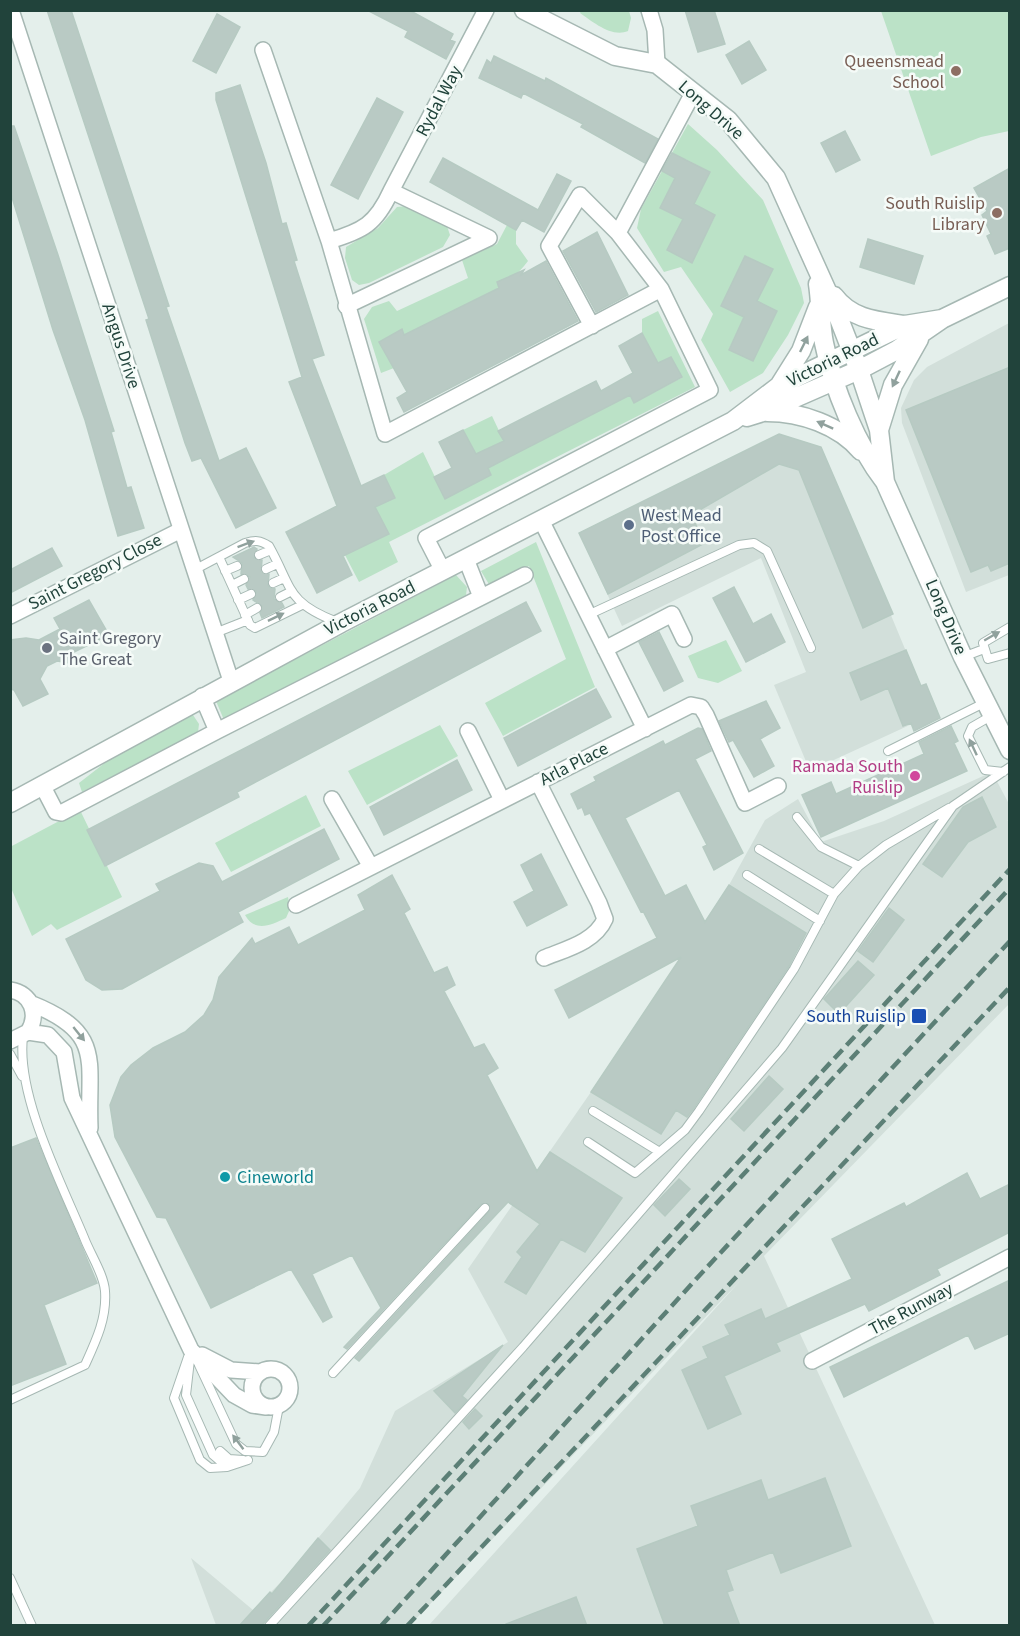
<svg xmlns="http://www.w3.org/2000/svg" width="1020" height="1636" font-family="'Source Sans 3',sans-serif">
	<rect width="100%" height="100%" fill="#e4efeb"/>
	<!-- built -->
	<path fill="#d2dfda" d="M1009,323V575L966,592L902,423L901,408L914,380L927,367Z
		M779,434L821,447L920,685L926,684L938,712L810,771L774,685L806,672L761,558L622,626L579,533Z
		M992,772L1009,804V819L1007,821L1009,820V1004L764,1256L935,1625H429L741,1280L410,1625H216L191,1558L253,1610L283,1580L360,1488L395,1411L508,1342L468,1269L591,1092L729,885L765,820L798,799L821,842L884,821Z"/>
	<!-- green -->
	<path fill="#bbe2c7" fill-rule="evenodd" d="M581,11H629L631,18L628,31C612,38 593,22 580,13Z
		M881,11H1009V131L981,137L931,156Z
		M688,124L717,150L763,200L801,288L804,303L788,335L763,373L730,392L701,340L713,314L681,267L664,272L637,228L641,209ZM685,159L710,172L694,204L715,216L692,262L668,250L683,219L660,208ZM746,256L772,269L757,301L777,311L753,361L729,349L744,317L721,306Z
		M407,206L447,226L450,235L443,247L369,283L359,285L352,280L345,258L346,247L378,228L397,207Z
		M507,225L516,230V244L528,261C504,295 442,316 404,335L402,329L380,343L394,368L381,373L364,319L372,307L389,301L397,311L468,278L462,260L497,244Z
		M658,311L695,387L389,542L398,562L359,582L345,555L388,534L375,507L395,498L384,475L423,452L445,498L491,475L480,453L476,454L463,430L492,416L511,456L628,392L634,403L681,378L671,357L658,363L642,333V319Z
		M536,542L595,687L503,736L485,703L566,659L529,566L490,586L481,571Z
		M456,575L467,587L466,595L224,720L216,701Z
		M726,640L742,671L718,683L698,678L688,656Z
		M191,712L199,724L198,732L82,792L79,783L124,748Z
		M440,725L458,756L367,805L348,771Z
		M306,795L321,826L231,872L215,843Z
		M80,810L122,897L57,930L51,924L32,936L11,888L10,847Z
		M288,897L290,909L286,918C271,925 255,933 245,915Z"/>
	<!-- building -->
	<path fill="#b9cac4" stroke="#b6cac2" stroke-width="1.5" d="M47,10H71L169,306L166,307L219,461L246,448L276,508L236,528L201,458L192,461L185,443L146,320L149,319Z
		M367,10H409L453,34L450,40L455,42L446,59L405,37L408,31Z
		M685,10H714L725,44L698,52Z
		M217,14L240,27L216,73L193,61Z
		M749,41L766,70L742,84L726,55Z
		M494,56L545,81L546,78L658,139L645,163L581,127L583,124L523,93L521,98L479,78L487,60L491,63Z
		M240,85L266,163L282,224L286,223L297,260L294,261L324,355L312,359L361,486L384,475L395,498L375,507L389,534L343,556L352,575L317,593L286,532L337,506L289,382L302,377L216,100V93Z
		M377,98L403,112L358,199L331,185Z
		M10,126H14L58,255L114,431L111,432L127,488L131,487L144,528L118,536L85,420L53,330L10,191Z
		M845,131L860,160L836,172L821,143Z
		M672,153L710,172L694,204L715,215L692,263L667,250L683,219L660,208L675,178L662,171Z
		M443,158L538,210L557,174L571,181L544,232L522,220L516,230L430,182Z
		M1010,168V248L995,254L987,236L991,234L982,215L987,211L974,188Z
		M597,232L628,295L596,312L563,251Z
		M868,239L923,256L914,284L860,267Z
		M745,256L773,269L757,301L777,311L753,361L729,350L744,317L721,306Z
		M546,261L578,321L404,412L397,398L407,392L379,342L402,329L404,335L499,288L497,282L524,270L521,275Z
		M642,333L658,363L671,357L682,377L634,403L630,395L488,468L491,475L445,499L434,477L452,468L439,442L463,430L476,454L504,441L498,431L596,381L601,391L633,373L619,346Z
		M1010,367V563L991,571L988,565L971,572L906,410Z
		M779,434L821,447L893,614L863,628L799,470L779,464L691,515L705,543L608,594L579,533Z
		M254,547L257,549L254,558L262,560L261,572L269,574L268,586L275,589L274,599L282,603L284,607L262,618L260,613L262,606L253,600L256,591L248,589L246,585L250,577L241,574L242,563L233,557Z
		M52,548L62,566L10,593V570Z
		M734,587L753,624L771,614L785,642L746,662L713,598Z
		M89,600L109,635L72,653L69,663L57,661L47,666L40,679L48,694L23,706L14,690L10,689V640L26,638L39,640L60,629L54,618Z
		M526,602L541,631L237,792L239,797L105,866L87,830Z
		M659,632L683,681L664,691L639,642Z
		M906,650L921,686L926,684L940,718L914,731L911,723L903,726L888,688L861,700L850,673Z
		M596,689L611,717L518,766L504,738Z
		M766,701L780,728L760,739L774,766L754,777L733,740L729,742L719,721Z
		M951,726L958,741L954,743L967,771L821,837L802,795L831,782L836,794L924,754L919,742Z
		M698,728L702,729L711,751L695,759L743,853L714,870L703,847L707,845L679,790L625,818L665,896L686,885L705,922L729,885L806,933L789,966L694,1108L687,1117L676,1110L661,1134L591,1092L681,957L569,1018L555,990L657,938L643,911L641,912L590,813L585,815L582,807L578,809L571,794L596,781L594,777L663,741L665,745Z
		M457,760L472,790L384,835L370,807Z
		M982,797L996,827L968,842L942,877L923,864L963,807Z
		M324,829L339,859L238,912L243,922L122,989L102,990L86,980L66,939L160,891L156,884L199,863L213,866L222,882Z
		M541,854L567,905L527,926L514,902L534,891L521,865Z
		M392,875L410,909L404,913L434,973L447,967L455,985L444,991L474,1048L484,1044L498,1068L487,1075L537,1171L550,1152L622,1198L585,1252L561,1239L526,1294L505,1282L522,1257L517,1252L540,1224L508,1202L359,1361L355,1358L489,1212V1204H481L347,1349L344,1347L381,1308L352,1255L312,1274L332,1317L323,1322L291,1269L211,1308L166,1218L157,1217L115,1137L110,1105L121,1077L131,1065L153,1048L185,1032L204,1015L213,1000L219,977L252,938L255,944L289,927L298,945L365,910L358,895Z
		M889,908L904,920L873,962L858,951Z
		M858,961L874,975L839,1014L824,999Z
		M769,1076L783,1089L744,1131L731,1119Z
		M36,1138L97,1283L44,1305L66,1364L10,1386V1148Z
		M967,1173L980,1199L1010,1184V1232L937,1269L940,1275L869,1311L865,1304L776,1343L780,1351L724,1376L741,1414L708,1429L682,1370L708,1358L703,1347L730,1335L725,1325L761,1309L765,1319L852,1279L832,1239L904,1203L906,1207Z
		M679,1179L690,1189L665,1216L654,1205Z
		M1010,1280V1333L975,1349L968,1335L844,1397L830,1367Z
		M503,1345L462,1396L467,1400L455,1413L434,1391Z
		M475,1409L482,1416L469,1429L463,1422Z
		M825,1478L851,1546L781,1573L773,1552L726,1570L733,1590L727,1592L740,1626H665L637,1549L698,1526L691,1506L761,1480L768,1500Z
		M318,1538L330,1550L261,1626H239L270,1592L272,1594Z
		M576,1597L587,1626H506V1624Z"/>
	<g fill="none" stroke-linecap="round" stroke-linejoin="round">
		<!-- service casing -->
		<g stroke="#a6b8b3" stroke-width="10">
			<path id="service" d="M259,555L271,550
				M219,557L250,625L255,628L302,605
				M266,569L277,564
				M194,570L245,543C255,540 260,540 269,546C293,589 286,602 337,622
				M225,571L237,566
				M273,583L284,578
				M232,585L244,579
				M280,597L292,591
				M238,600L251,594
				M245,615L257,608
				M588,615L739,545L754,543L767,551L811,648
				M1010,627L983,643L988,659L1010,653
				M215,633L248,620
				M963,657L984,649
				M991,716L972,727L968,736L985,770L1003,772
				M888,751L984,703
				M797,817L821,847L859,866
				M759,849L834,894
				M747,875L820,921
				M10,1054L22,1076
				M593,1111L658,1151
				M588,1142L635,1173L685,1130L699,1111L794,969L834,894L859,866L886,845L949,808
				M191,1351L186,1395L213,1455L227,1467L248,1460
				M188,1357L174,1398L200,1460L210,1468L227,1467
				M199,1365L236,1444L245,1451L263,1452L274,1432L279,1406
				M333,1373L485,1208
				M10,1400L85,1365C96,1341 107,1318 105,1291C104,1275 91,1255 85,1240C62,1184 16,1096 23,1037
				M220,1451L229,1459L243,1460
				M10,1578L32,1626
				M269,1626L523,1347L782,1048L953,806L1010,767"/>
		</g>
		<!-- minor casing -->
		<g stroke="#a6b8b3" stroke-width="18">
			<path id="minor" d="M11,10L231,681
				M649,10L655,30L657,64
				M263,50L329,241C363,231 376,224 391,191L489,238L346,306
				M391,191L486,10
				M329,241L385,434L661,289
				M592,326L549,246L580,195L618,233
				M541,520L645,729
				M466,559L481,597
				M443,571L426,538L710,390L661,289L618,233L693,93
				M10,616L181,530
				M605,649L672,614L684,639
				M202,696L217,731
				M468,731L502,800
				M538,782L599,903L605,919C595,942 566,949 544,958
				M42,785L56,812L61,813L217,731L525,575
				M332,799L371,867
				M296,905L691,705L701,707L706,715L745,803L778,786
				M10,990C32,993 39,1015 28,1032L10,1041
				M30,1003C106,1033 87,1061 90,1128
				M28,1032L48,1035L64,1052L72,1098L191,1350L234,1395L252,1405L266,1407
				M202,1355L231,1370L260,1372
				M812,1361L1010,1257
				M252 1388a19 19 0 1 1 38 0a19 19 0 1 1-38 0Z"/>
		</g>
		<!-- tertiary casing -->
		<g stroke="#a6b8b3" stroke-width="21">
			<path id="tertiary" d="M524,10L615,56L657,64L728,120L776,178L836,311L859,370L879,430L885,482
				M818,284C821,303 820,324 824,343C833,388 857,446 885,482L963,657L1010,750
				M834,296C852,320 878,321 905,325
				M779,386L801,351L818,307
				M767,412C801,412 839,425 861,451
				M747,417L763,412L859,370L897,350L942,319L1010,286
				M879,430L893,385L919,339
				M10,803L341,623L733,421L779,386L905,325L942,319"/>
		</g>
		<!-- service -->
		<use href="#service" stroke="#fff" stroke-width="8"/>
		<!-- minor -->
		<use href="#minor" stroke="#fff" stroke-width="15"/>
		<!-- tertiary -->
		<use href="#tertiary" stroke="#fff" stroke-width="18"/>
		<!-- rail -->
		<path stroke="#5c7f76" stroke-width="4.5" stroke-dasharray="12 6" stroke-linecap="butt" d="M308,1626L1010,869
			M323,1626L1010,888
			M381,1626L698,1277L1010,941
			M407,1626L1010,987"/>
	</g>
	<!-- one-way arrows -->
	<defs><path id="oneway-solid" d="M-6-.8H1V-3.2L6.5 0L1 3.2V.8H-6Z" transform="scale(1.5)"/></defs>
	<g fill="#90a19d">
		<use href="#oneway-solid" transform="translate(804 344) rotate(-64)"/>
		<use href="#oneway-solid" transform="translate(896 379) rotate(115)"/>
		<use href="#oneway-solid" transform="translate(825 425) rotate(-156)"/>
		<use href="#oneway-solid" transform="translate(246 544) rotate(-20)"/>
		<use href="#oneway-solid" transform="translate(276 617) rotate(-26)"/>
		<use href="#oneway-solid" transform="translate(992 636) rotate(-30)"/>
		<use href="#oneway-solid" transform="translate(973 747) rotate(-115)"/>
		<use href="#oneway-solid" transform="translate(79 1034) rotate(51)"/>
		<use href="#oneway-solid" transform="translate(238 1442) rotate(-127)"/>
	</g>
	<!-- markers -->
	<g fill="#8d6e63" stroke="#f5fbf8" stroke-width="2">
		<circle cx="956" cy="71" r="6"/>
		<circle cx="997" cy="213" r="6"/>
	</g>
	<circle fill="#5c6f8a" stroke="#f5fbf8" stroke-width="2" cx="629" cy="525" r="6"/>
	<circle fill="#6b7280" stroke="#f5fbf8" stroke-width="2" cx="47" cy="648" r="6"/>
	<circle fill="#d1479c" stroke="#f5fbf8" stroke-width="2" cx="915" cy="776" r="6"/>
	<rect fill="#1a4fb4" stroke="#f5fbf8" stroke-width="2" x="911" y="1008" width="16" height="16" rx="3"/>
	<circle fill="#0f9aa8" stroke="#f5fbf8" stroke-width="2" cx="225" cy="1177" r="6"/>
	<g text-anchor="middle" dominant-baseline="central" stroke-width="5" stroke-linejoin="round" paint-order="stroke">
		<!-- education labels -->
		<g font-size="18" fill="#785e54" stroke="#f5fbf8" text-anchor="end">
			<text x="944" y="61">Queensmead<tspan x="944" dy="21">School</tspan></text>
			<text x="985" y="203">South Ruislip<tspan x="985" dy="21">Library</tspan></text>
		</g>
		<!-- street labels -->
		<g font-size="18" fill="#21433b" stroke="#f5fbf8">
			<text transform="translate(439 101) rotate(-62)">Rydal Way</text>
			<text transform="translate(711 110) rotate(41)">Long Drive</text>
			<text transform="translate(121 346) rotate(72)">Angus Drive</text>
			<text transform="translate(833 360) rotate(-26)">Victoria Road</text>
			<text transform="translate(95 572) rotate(-27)">Saint Gregory Close</text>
			<text transform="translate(370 608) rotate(-27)">Victoria Road</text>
			<text transform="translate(946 617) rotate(67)">Long Drive</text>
			<text transform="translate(574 764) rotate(-27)">Arla Place</text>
			<text transform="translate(911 1309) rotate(-28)">The Runway</text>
		</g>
		<!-- service labels -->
		<g font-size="18" fill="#4e5e75" stroke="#f5fbf8" text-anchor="start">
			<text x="641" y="515">West Mead<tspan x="641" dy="21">Post Office</tspan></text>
		</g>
		<!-- worship labels -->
		<g font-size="18" fill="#5b616d" stroke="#f5fbf8" text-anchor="start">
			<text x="59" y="638">Saint Gregory<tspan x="59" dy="21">The Great</tspan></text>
		</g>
		<!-- hotel labels -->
		<g font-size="18" fill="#b23c85" stroke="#f5fbf8" text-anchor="end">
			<text x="903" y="766">Ramada South<tspan x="903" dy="21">Ruislip</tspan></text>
		</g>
		<!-- transit labels -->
		<g font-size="18" fill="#164399" stroke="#f5fbf8" text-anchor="end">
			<text x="906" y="1016">South Ruislip</text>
		</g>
		<!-- culture labels -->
		<g font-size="18" fill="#0d838f" stroke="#f5fbf8" text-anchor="start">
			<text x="237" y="1177">Cineworld</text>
		</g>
	</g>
	<!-- border -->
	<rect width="1020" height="1636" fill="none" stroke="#21433b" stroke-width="24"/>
</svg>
